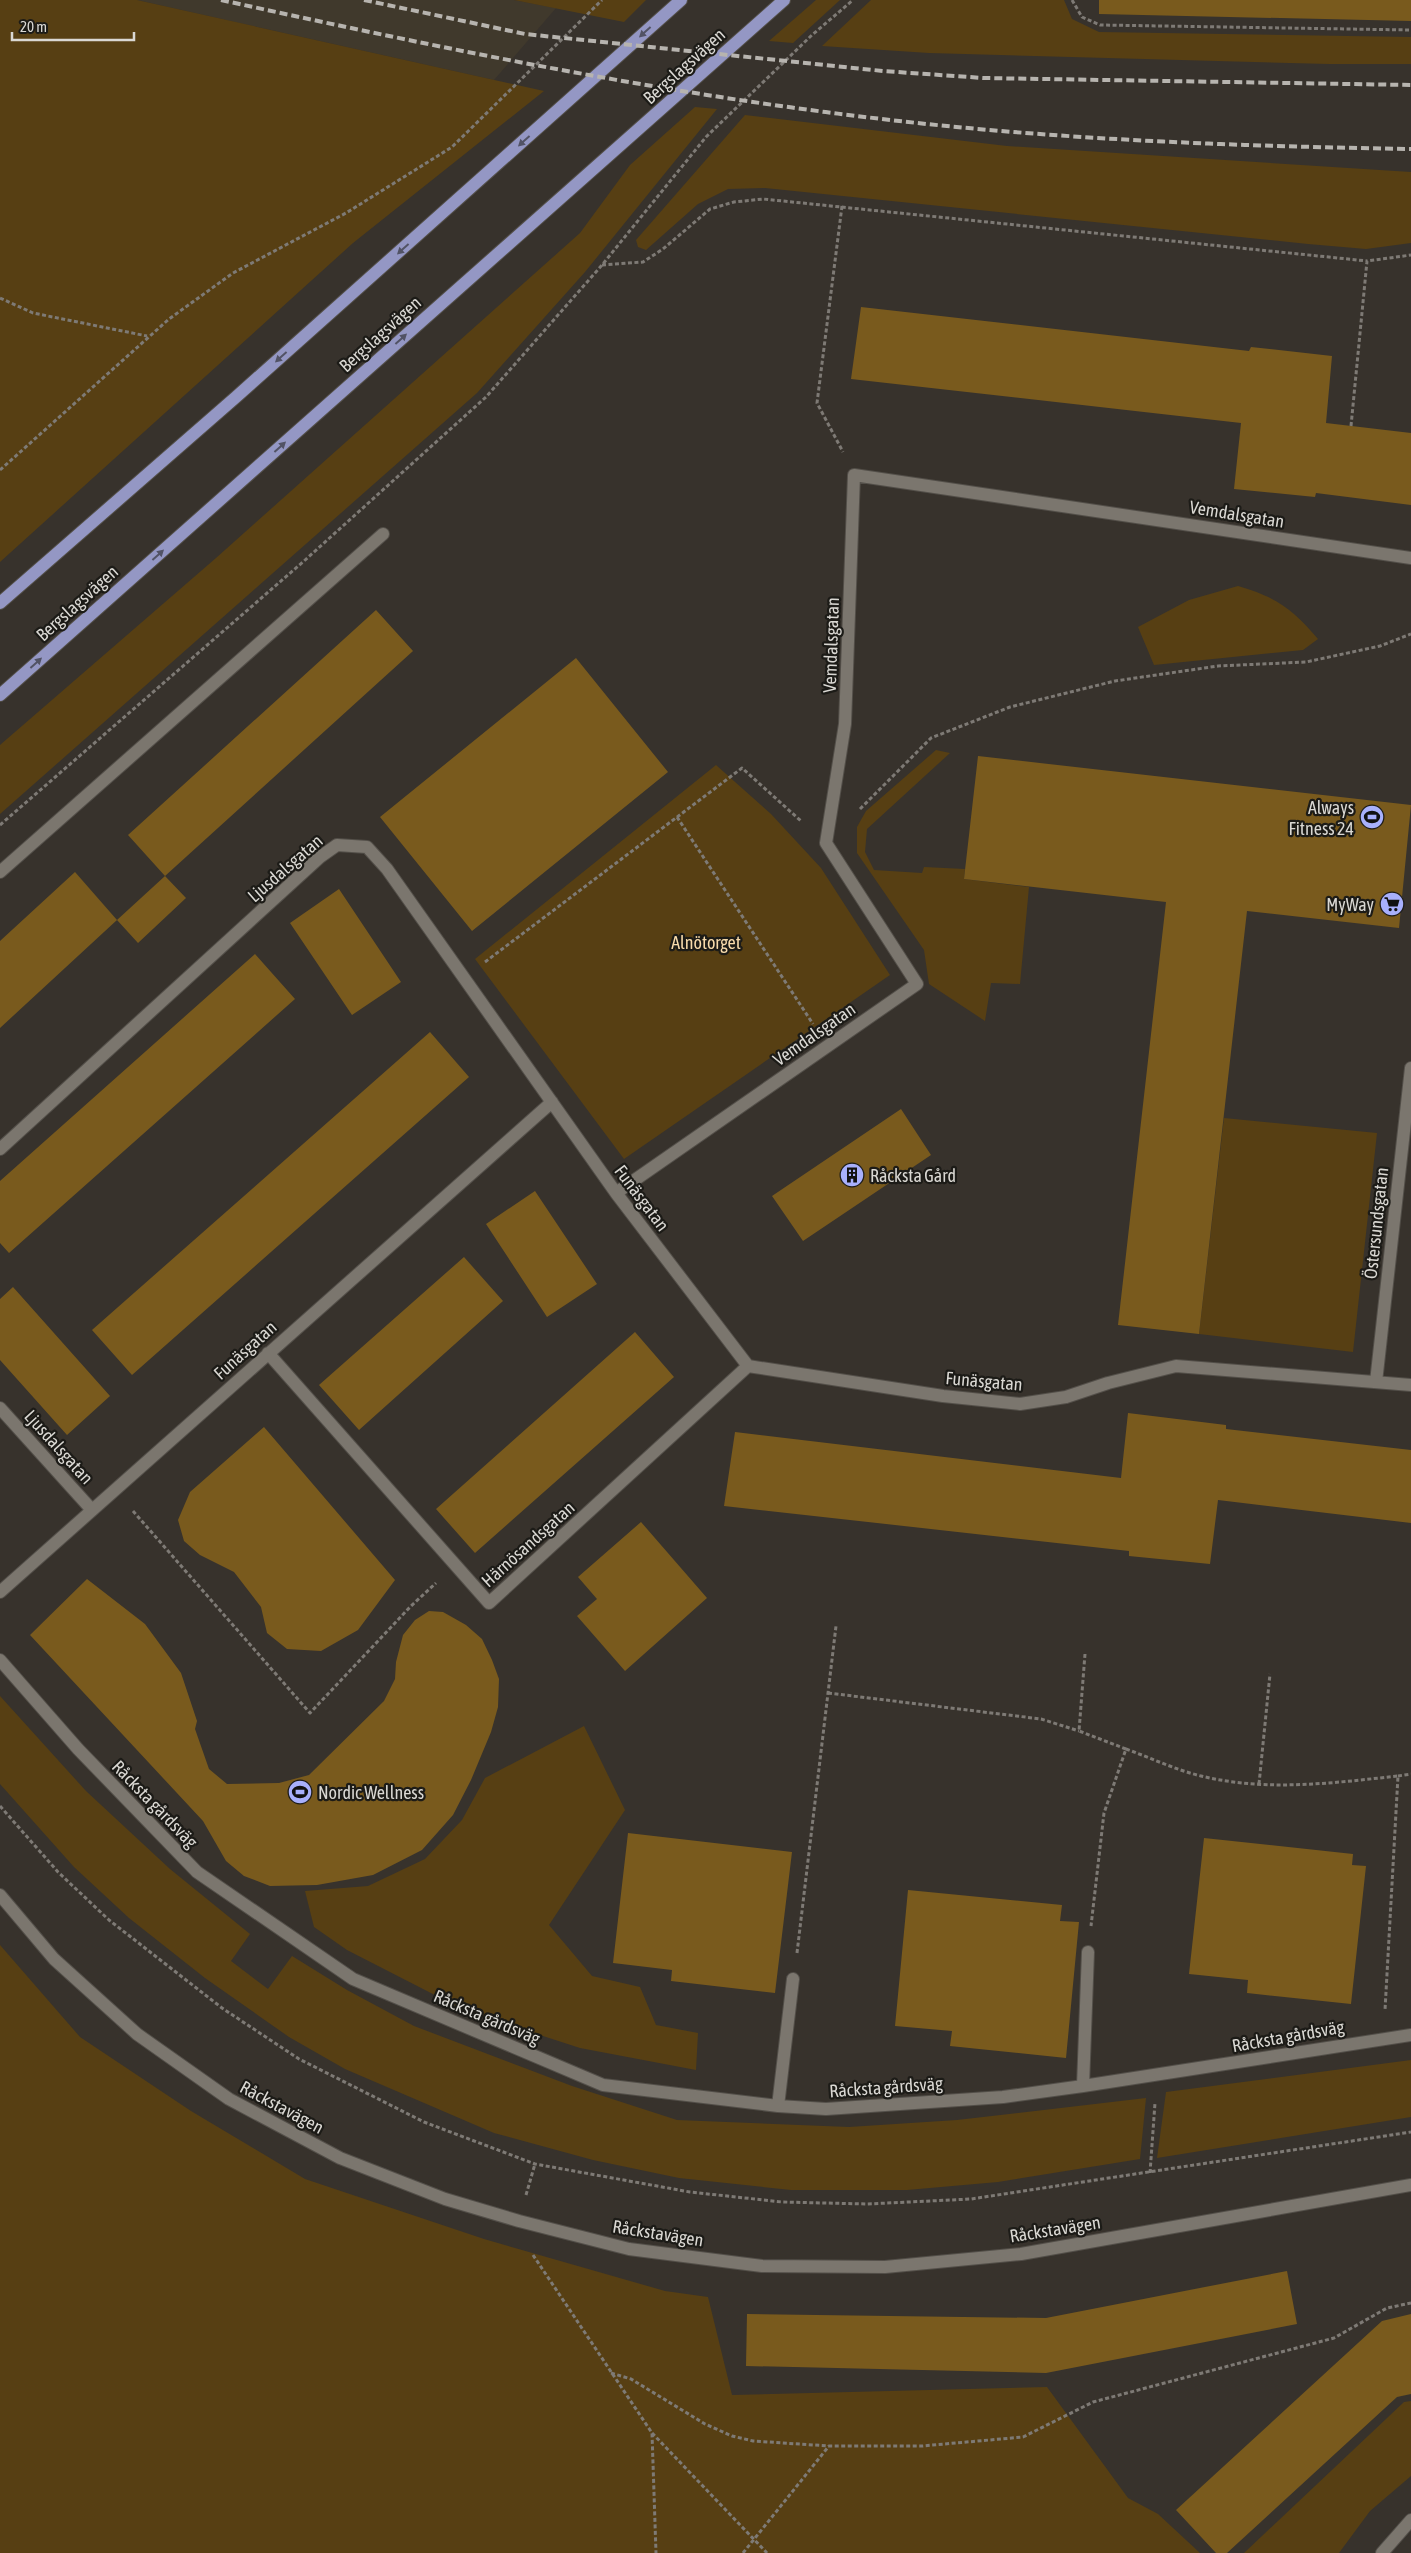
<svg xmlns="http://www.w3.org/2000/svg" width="1411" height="2553" font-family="'Asap Condensed',sans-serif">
	<rect width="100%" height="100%" fill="#37322c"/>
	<!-- built -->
	<path fill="#40392c" d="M137,0H514L556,8L494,80Z"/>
	<!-- green -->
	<path fill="#573f13" d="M0,0H137L544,91L353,243L0,562Z
		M514,0H646L624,22Z
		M816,0H840L793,43L769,41Z
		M871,0H1064L1072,19L1099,32L1411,37V64H1329L929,53L822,46Z
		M695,107L717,109L585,272L477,393L0,814V745L216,558L580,233L630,165Z
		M745,115L1007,146L1411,172V243L1366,249L1308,244L765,188L728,189L698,204L646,250L638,247L636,240Z
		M1238,586C1276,597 1293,609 1318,639L1303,650L1154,665L1138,627L1189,600Z
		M936,750L950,753L867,829L865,852L874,870L922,873L924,867L965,869L964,879L1029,887L1020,984L991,983L985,1021L929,984L924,950L857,853V827L866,811Z
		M716,765L771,814L821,868L890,975L624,1159L475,959Z
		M1224,1118L1377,1133L1353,1352L1199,1334Z
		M0,1696L86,1791L170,1869L250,1934L231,1961L268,1989L292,1956L347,1990L414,2026L572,2086L677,2120L849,2127L957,2120L1146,2098L1140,2159L998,2182L907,2190H791L679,2178L593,2160L494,2133L345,2069L289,2037L205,1978L129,1918L74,1867L0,1784Z
		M584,1726L625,1810L549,1925L592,1976L640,1987L656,2025L698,2033L696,2070L580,2048L466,2011L347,1950L314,1927L305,1891L368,1886L425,1859L462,1820L485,1778Z
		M0,1945L80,2037L191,2111L305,2179L484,2239L665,2291L708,2297L732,2395L1047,2387L1128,2498L1158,2514L1200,2553H0Z
		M1411,2060V2117L1157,2158L1166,2092Z
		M1411,2401V2476L1370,2511L1339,2553H1244L1404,2402Z"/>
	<!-- building -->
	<path fill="#795a1d" d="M1099,0H1411V21L1099,14Z
		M861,307L1249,351L1251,347L1332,356L1326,423L1411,433V505L1316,493L1315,497L1234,489L1241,423L851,379Z
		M376,610L413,651L165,876L186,898L138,943L117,920L165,876L128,835Z
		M576,658L668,772L472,931L380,817Z
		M978,756L1411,805L1399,928L1247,911L1199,1334L1118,1325L1166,902L964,879Z
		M75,872L117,920L0,1028V941Z
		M339,889L401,982L352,1015L290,923Z
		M255,954L295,999L9,1253L0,1243V1181Z
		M430,1032L469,1077L132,1375L92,1330Z
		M901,1109L931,1155L803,1241L772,1196Z
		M535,1191L597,1284L547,1317L486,1224Z
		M464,1257L503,1301L359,1430L319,1385Z
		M13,1287L110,1396L67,1435L0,1360V1299Z
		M635,1332L674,1377L475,1553L436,1509Z
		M1128,1413L1226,1425V1429L1411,1450V1523L1218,1500L1210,1564L1129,1556V1551L724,1506L735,1432L1121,1478Z
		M264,1427L395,1580L358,1630L321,1651L287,1649L267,1633L261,1607L234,1572L200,1555L184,1541L178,1520L190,1492Z
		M641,1522L707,1598L625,1671L577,1616L597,1599L578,1577Z
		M87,1579L145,1624L181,1673L197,1721L195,1729L209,1769L227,1784L279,1783L309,1775L384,1701L395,1679L396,1662L403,1635L415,1620L429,1611L443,1612L466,1625L482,1639L492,1660L499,1679L498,1707L491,1732L471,1780L453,1815L422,1850L373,1875L317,1885L270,1886L244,1876L226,1861L203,1821L30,1635Z
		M628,1833L792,1852L775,1993L671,1981L672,1970L613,1963Z
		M1204,1838L1353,1854L1352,1865L1366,1866L1351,2004L1247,1993L1248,1980L1189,1974Z
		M908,1890L1062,1905L1060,1921L1079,1922L1066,2058L950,2046L952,2031L895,2026Z
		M1287,2271L1297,2324L1046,2373L746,2366L747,2314L1046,2318Z
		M1411,2314V2394L1397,2397L1227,2553H1216L1176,2510L1382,2321Z"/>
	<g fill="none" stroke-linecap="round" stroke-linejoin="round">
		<!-- minor casing -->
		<g stroke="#534f49" stroke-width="14">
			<path id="minor" d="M0,872L383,534
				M0,1149L320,857L337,845L367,847L387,869L616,1193L748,1366L943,1396L1020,1404L1066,1397L1108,1383L1176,1366L1411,1385
				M616,1193L917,984L826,843L845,724L854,475L1411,558
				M268,1353L489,1603L748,1366
				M1376,1382L1411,1068
				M0,1408L92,1510
				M0,1592L552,1102
				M0,1660L78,1749L197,1872L353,1979L603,2085L778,2106L826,2109L1003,2097L1083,2086L1411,2035
				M0,1895L54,1959L137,2034L229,2099L340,2158L445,2199L519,2221L629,2249L762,2266L885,2267L1021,2254L1411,2185
				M1083,2086L1088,1952
				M778,2106L793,1979
				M1382,2553L1411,2520"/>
		</g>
		<!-- major casing -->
		<g stroke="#534f49" stroke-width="14">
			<path id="major" d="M0,603L236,397L681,0
				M0,695L784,0"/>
		</g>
		<!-- path -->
		<path stroke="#7e7a75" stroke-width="3" stroke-dasharray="4 2.5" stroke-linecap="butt" d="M1072,0L1082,17L1100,25L1411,30
			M842,206L817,403L843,452
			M602,265L643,262L663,249L710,209L734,202L763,199L1367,261
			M0,298L33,313L147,336
			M1351,426L1367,261L1411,255
			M0,470L169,319L233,273L346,213L452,147L602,0
			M860,809L931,738L1010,707L1115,681L1218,666L1306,662L1380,646L1411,634
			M677,817L813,1024
			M0,825L304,561L486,397L602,265L706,137L812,35L853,0
			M485,962L742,768L801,821
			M133,1511L310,1713L411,1606L436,1583
			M1085,1654L1079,1731L1126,1749L1104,1813L1091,1926
			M828,1693L1041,1719L1079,1731
			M1126,1749C1151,1758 1176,1770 1201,1776C1267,1792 1332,1783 1398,1776L1385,2010
			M1398,1776L1411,1774
			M1259,1784L1270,1674
			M0,1806L58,1872L109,1920L222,2008L299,2059L424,2122L535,2164L690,2192L782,2202L867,2204L971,2199L1411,2132
			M797,1953L836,1626
			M1150,2173L1155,2103
			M526,2195L535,2164
			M533,2255L652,2433L656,2553
			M611,2373L631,2379L705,2424L732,2436L753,2441L829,2446H922L1023,2437L1093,2402L1334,2338L1387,2308L1411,2303
			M652,2433L767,2553
			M743,2553L829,2446"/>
		<!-- minor -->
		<use href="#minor" stroke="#7b766e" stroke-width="12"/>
		<!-- major -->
		<use href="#major" stroke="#9497c4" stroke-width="12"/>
		<!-- rail -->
		<path stroke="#b7b4af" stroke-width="4" stroke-dasharray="8 4" stroke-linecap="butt" d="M221,0C431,46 643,90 857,116C1040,139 1226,146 1411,149
			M364,0L525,34L883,71L983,78L1411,85"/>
	</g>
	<!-- one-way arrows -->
	<defs><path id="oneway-solid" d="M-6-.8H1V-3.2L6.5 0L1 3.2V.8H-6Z" transform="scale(1.25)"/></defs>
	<g fill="#525365">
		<use href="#oneway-solid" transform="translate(645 32) rotate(138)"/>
		<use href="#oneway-solid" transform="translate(524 141) rotate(138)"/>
		<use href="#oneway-solid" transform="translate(403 249) rotate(138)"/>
		<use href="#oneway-solid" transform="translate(401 339) rotate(-42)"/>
		<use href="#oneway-solid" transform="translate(281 357) rotate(138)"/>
		<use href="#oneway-solid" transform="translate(280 447) rotate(-42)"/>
		<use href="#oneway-solid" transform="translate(158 555) rotate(-42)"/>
		<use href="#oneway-solid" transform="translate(36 663) rotate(-42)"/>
	</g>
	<!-- icons -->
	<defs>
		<g id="stadium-disc" transform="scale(1.25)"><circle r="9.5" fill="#a8b0fc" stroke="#1c1b17"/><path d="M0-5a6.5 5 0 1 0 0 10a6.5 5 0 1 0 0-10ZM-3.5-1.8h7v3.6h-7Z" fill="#111"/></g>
		<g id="supermarket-disc" transform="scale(1.25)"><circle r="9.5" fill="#a8b0fc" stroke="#1c1b17"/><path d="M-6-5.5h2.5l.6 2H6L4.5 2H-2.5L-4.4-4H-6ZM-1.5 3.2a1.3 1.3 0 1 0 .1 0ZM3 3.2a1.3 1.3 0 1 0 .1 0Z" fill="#111"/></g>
		<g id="building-disc" transform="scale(1.25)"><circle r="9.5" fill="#a8b0fc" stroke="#1c1b17"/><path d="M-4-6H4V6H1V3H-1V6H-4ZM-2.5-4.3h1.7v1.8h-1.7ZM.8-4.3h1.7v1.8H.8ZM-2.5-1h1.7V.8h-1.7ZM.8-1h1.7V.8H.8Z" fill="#111"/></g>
	</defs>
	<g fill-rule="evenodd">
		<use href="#stadium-disc" x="1372" y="817"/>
		<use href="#supermarket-disc" x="1392" y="904"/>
		<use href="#building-disc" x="852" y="1175"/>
		<use href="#stadium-disc" x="300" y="1792"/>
	</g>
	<g text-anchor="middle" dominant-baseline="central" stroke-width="4.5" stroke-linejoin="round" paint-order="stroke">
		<!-- street labels -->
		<g font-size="18" fill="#dad8d3" stroke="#1c1b17">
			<text transform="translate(684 66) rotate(-42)">Bergslagsvägen</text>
			<text transform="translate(380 334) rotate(-42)">Bergslagsvägen</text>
			<text transform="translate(1237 514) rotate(9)">Vemdalsgatan</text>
			<text transform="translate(77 603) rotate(-42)">Bergslagsvägen</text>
			<text transform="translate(831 645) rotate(-88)">Vemdalsgatan</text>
			<text transform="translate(285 868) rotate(-41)">Ljusdalsgatan</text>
			<text transform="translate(814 1034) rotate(-35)">Vemdalsgatan</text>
			<text transform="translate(642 1198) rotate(53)">Funäsgatan</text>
			<text transform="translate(1376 1223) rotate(-84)">Östersundsgatan</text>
			<text transform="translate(245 1350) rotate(-42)">Funäsgatan</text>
			<text transform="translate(984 1381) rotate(5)">Funäsgatan</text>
			<text transform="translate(59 1447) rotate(48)">Ljusdalsgatan</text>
			<text transform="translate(528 1544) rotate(-42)">Härnösandsgatan</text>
			<text transform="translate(155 1804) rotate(46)">Råcksta gårdsväg</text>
			<text transform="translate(487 2017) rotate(23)">Råcksta gårdsväg</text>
			<text transform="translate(1288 2036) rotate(-10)">Råcksta gårdsväg</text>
			<text transform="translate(886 2087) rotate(-4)">Råcksta gårdsväg</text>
			<text transform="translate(282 2107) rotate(28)">Råckstavägen</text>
			<text transform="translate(1055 2229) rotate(-9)">Råckstavägen</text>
			<text transform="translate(658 2233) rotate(9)">Råckstavägen</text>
		</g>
		<!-- poi labels -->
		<g font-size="18" fill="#dad8d3" stroke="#1c1b17" text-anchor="end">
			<text x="1354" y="807">Always<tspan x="1354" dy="21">Fitness 24</tspan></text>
			<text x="1374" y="904">MyWay</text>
			<text x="870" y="1175" text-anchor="start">Råcksta Gård</text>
			<text x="318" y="1792" text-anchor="start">Nordic Wellness</text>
		</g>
		<!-- park labels -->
		<g font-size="18" fill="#f8dbab" stroke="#1c1b17">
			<text x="706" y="942">Alnötorget</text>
		</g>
	</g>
	<!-- scale -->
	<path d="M12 32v8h122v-8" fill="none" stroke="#dad8d3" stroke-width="2.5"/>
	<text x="20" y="32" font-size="15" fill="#dad8d3" stroke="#1c1b17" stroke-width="4" paint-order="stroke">20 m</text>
</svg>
